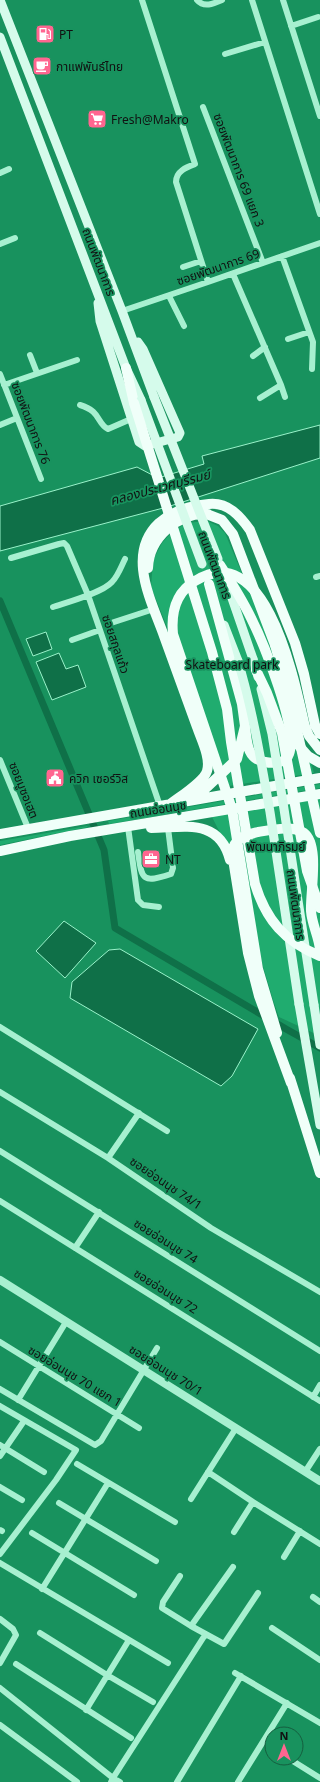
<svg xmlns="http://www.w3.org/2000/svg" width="320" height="1782" font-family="'Noto Sans','Noto Sans Thai',sans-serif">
	<rect width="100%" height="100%" fill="#18925e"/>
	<!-- green -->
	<path fill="#20ac6f" d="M207,521L218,526L225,533L251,595L275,645L314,773L229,786L222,764L151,587L153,560L162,543L171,533L186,523Z
		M320,784V788L109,824L108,821Z
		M320,794V1036L279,1017L274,1003L259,953L251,894L210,813Z
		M87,826L88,827L0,845V841Z"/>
	<!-- water -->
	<path fill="#0f7048" stroke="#9af2ca" d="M320,425V458L167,507L0,551V506L137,467L158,478L204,464L202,456Z
		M46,632L52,649L33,656L26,639Z
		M59,653L66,669L78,665L86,687L52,700L36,662Z
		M64,921L96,943L65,978L36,951Z
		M120,949L258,1029L232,1076L221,1086L70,998L72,982L109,950Z"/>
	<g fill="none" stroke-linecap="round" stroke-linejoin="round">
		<!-- canal -->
		<path stroke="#0f7048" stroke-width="7" d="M0,601L104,850L115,928L286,1029L320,1048"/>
		<!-- minor -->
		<path stroke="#a7f0d0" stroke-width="6" d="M142,0L195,164C187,167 176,171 176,182L208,282
			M197,0C204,8 213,4 222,0
			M252,0L320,214
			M283,0L320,116
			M291,26L318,17
			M225,54L265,42
			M203,107L263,263
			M0,173L9,169
			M0,244L15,238
			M282,256L313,342L312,369
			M183,267L201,261
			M233,274L281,385L260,398
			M169,296L184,326
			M122,311L208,282L320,243
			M288,339L309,332
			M30,355L37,373
			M253,356L265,347
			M0,374L41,479
			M4,385L77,360
			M281,385L285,397
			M80,405C101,411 97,424 108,429L131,419
			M0,425L17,418
			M11,558L59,544L64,543L67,546L88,595L160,806
			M316,577L320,576
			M53,607C68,602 102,593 112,582C118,576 121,567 125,559
			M108,624L154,609
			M72,640L100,630
			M0,760L28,828
			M128,827L138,900L143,905L159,907
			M138,852C142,879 141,884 171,874L173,868L168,828
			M0,1027L167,1131
			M0,1092L108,1158L211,1228L320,1292
			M0,1151L320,1351
			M108,1158L139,1113
			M0,1201L320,1401
			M75,1248L99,1212
			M0,1342L139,1428
			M0,1389L95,1445L101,1441L157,1348
			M313,1397L320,1385
			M18,1400L66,1322
			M0,1406L76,1450L56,1480L0,1554
			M0,1445L44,1472
			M0,1456L24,1421
			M77,1464L175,1522
			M208,1472L253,1502
			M305,1472L320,1449
			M0,1487L22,1500
			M191,1499L236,1428
			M59,1503L156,1561
			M0,1530L2,1531
			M234,1532L253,1502L320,1544
			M32,1533L134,1595
			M284,1557L300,1531
			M0,1563L168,1663
			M233,1567L191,1626L224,1644L258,1593
			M180,1576L163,1602L162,1608L191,1626
			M42,1589L108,1483
			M313,1597L320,1602
			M0,1619L13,1629L16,1635L0,1663
			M272,1628L320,1660
			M40,1633L107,1675L153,1702
			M16,1664L131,1738
			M235,1673L320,1723
			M0,1688L113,1778L111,1782
			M86,1710L129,1640
			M0,1725L77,1782
			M288,1758L320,1778
			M120,1782L113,1778L205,1635
			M177,1782L241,1676
			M238,1782L287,1703"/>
		<!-- tertiary -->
		<path stroke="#a7f0d0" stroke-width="8" d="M0,1280L320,1481"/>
		<!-- secondary -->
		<path stroke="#d5fbeb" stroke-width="9" d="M0,0L122,311L154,397
			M0,37L126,368L141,400
			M98,303L100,321L139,442L145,446L178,437L180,433L143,349L138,342
			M224,575L253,659
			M224,625L238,661
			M299,1004L320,1125
			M314,1005L320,1045"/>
		<!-- primary -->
		<path stroke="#f0fff9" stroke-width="10" d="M126,368L134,403
			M204,513L222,520L233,534L275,645
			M220,565C231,582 242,599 251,618C263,642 299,730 289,754C288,758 284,761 280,762C275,763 270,763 265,762C246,759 247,741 245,726
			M148,568C149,538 178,512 208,514
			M305,727L309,736L320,750
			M300,747L308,756L320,763
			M189,799L206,788L237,759L245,726L242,704L209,584
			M169,805C179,797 204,782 207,771C211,758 201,739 197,727C186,697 175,666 164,636C151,600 126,554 159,523C174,510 190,506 209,504C228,502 240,516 250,530L295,643L304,674L315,725L320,734
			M151,828C183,828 219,817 230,860
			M0,834L320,778
			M0,851L70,836L320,794
			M290,1078L320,1173
			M291,1083L259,996L248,953L232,853C233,839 245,835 258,832C271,830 292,825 304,833C320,845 310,893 311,911C312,925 319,937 320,950"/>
		<!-- secondary-bridge -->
		<path stroke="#d5fbeb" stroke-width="9" d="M154,397L218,559
			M141,400L202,564
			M253,659L258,677
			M238,661C253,711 261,761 270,812C280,876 289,940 299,1004
			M261,689L272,734L284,809L314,1005"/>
		<!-- primary-bridge -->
		<path stroke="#f0fff9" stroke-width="10" d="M134,403L212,652L227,709L231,742L255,884C266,920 285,942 320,956
			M275,645L290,699L320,833
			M256,670L267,693L282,733L307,871L320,908
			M277,1033L258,969L232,809L173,634C171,613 175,593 195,581C267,536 295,684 305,727"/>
	</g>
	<!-- icons -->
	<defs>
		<g id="fuel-square" transform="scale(1)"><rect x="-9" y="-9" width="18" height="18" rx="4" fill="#ff6690" stroke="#18925e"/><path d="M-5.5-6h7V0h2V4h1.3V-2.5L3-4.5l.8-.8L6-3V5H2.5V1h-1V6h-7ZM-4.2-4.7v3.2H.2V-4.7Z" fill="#fff"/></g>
		<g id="cafe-square" transform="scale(1)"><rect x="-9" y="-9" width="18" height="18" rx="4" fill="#ff6690" stroke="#18925e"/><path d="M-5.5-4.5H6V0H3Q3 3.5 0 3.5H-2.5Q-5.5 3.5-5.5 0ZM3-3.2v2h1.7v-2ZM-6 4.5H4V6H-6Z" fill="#fff"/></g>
		<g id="supermarket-square" transform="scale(1)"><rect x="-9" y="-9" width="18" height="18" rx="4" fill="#ff6690" stroke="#18925e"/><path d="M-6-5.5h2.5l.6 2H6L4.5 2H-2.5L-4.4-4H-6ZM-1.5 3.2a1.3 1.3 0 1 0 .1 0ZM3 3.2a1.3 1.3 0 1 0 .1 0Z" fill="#fff"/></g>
		<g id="civic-square" transform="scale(1)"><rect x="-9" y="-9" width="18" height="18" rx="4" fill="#ff6690" stroke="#18925e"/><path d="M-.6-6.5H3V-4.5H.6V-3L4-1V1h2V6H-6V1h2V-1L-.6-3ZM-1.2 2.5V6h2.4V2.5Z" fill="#fff"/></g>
		<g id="office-square" transform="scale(1)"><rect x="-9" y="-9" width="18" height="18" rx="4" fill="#ff6690" stroke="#18925e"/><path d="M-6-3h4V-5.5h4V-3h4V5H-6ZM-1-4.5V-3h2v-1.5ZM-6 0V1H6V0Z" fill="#fff"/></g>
	</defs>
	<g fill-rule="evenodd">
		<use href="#fuel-square" x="45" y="34"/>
		<use href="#cafe-square" x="42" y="66"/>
		<use href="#supermarket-square" x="97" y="119"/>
		<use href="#civic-square" x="55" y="778"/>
		<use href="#office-square" x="151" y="859"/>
	</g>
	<g text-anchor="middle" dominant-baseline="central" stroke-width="3.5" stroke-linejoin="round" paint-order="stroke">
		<!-- poi labels -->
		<g font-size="12" fill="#111" stroke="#18925e" text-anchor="start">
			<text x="59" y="34">PT</text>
			<text x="56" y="66">กาแฟพันธ์ไทย</text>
			<text x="111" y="119">Fresh@Makro</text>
			<text x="69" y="778">ควิก เซอร์วิส</text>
			<text x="165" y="859">NT</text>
		</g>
		<!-- street labels -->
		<g font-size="12" fill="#111" stroke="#18925e">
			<text transform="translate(239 170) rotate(69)">ซอยพัฒนาการ 69 แยก 3</text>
			<text transform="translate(99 262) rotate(69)">ถนนพัฒนาการ</text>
			<text transform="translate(218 267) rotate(-19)">ซอยพัฒนาการ 69</text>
			<text transform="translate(31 423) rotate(69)">ซอยพัฒนาการ 76</text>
			<text transform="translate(215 565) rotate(69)">ถนนพัฒนาการ</text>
			<text transform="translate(116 644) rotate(71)">ซอยสกุลแก้ว</text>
			<text transform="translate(24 790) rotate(68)">ซอยมูซอเฮต</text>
			<text transform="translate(158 809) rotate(-9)">ถนนอ่อนนุช</text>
			<text transform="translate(296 905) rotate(82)">ถนนพัฒนาการ</text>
			<text transform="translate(166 1183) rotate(34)">ซอยอ่อนนุช 74/1</text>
			<text transform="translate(166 1241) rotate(32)">ซอยอ่อนนุช 74</text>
			<text transform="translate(166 1291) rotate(32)">ซอยอ่อนนุช 72</text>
			<text transform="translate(166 1370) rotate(32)">ซอยอ่อนนุช 70/1</text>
			<text transform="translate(75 1376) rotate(31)">ซอยอ่อนนุช 70 แยก 1</text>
		</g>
		<!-- park labels -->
		<g font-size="12" fill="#111" stroke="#18925e">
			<text x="232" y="664">Skateboard park</text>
			<text x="276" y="846">พัฒนาภิรมย์</text>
		</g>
		<!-- water labels -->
		<g font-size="13" font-style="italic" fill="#111" stroke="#18925e">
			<text transform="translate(160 487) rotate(-15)">คลองประเวศบุรีรมย์</text>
		</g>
	</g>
	<!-- north arrow -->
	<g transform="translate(284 1746)"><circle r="19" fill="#18925e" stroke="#155e3f"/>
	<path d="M0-3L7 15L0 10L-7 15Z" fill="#ff6690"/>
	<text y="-6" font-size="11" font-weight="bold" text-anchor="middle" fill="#111111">N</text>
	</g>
</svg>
